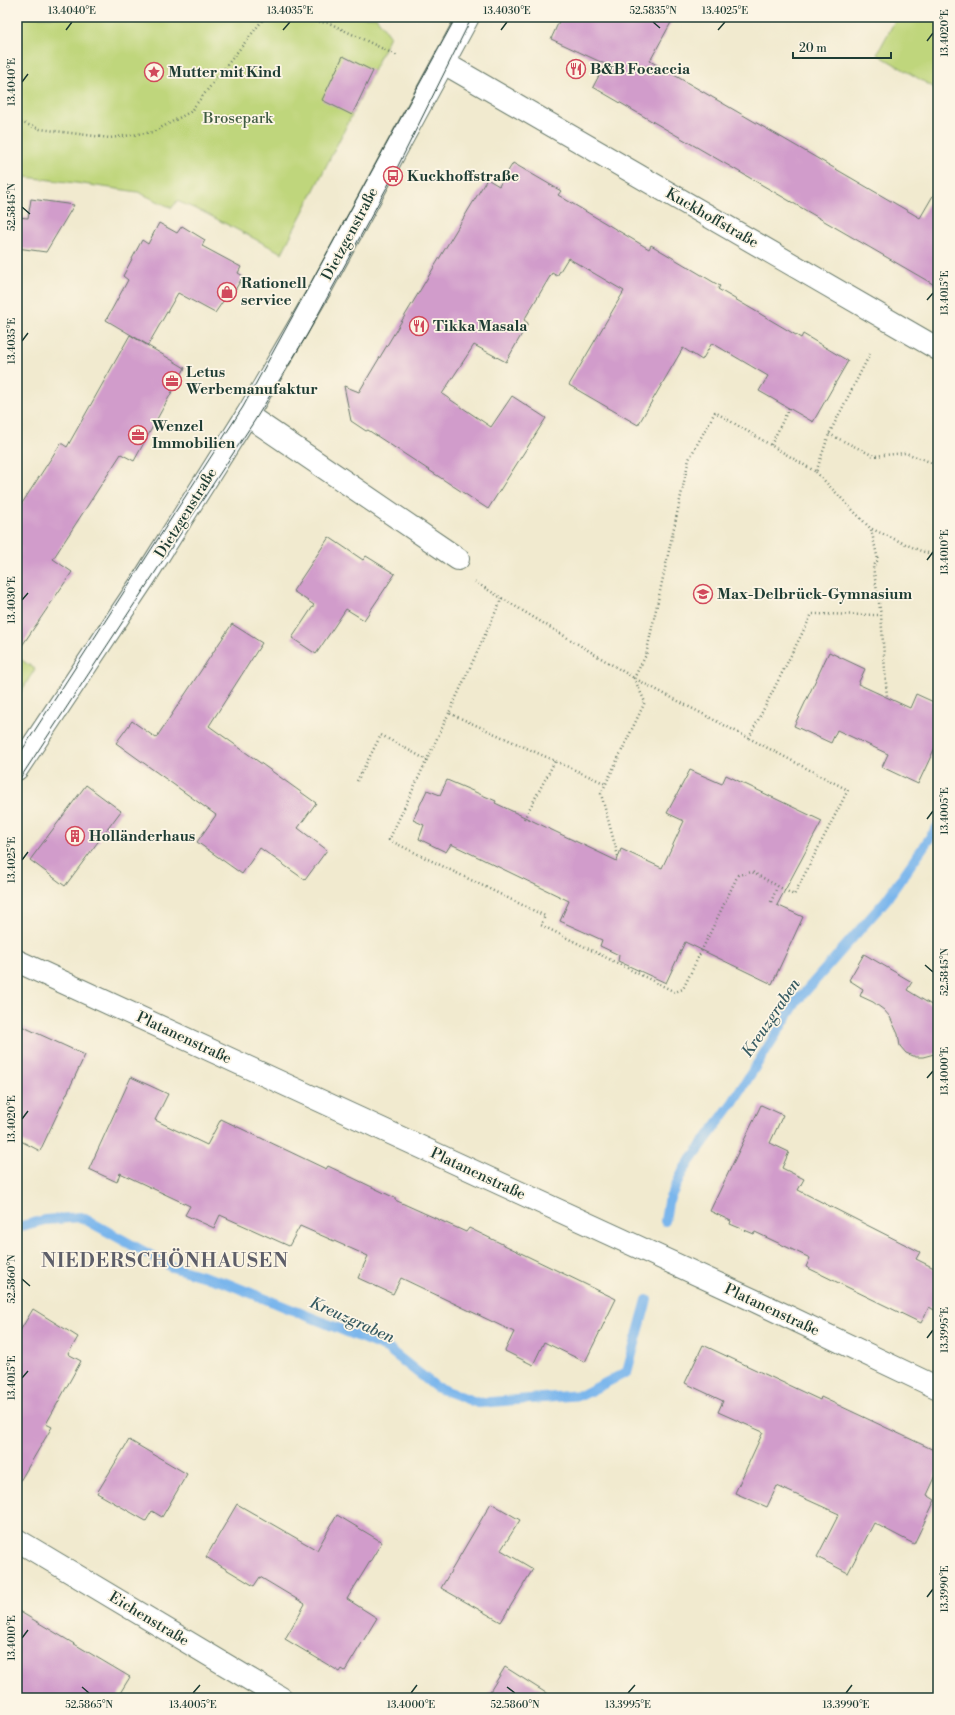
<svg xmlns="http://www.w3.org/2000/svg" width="955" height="1715" font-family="'Libre Bodoni',serif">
	<rect width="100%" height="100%" fill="#fcf5e5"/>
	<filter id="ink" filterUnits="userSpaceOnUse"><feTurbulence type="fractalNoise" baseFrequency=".025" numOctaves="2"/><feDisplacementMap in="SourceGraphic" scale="8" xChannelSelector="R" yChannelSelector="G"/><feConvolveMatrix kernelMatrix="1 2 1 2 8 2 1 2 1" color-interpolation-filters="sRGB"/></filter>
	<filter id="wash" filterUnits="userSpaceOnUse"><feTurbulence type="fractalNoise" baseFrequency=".012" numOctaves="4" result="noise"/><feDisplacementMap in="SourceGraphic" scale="16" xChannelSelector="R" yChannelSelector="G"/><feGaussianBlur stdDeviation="0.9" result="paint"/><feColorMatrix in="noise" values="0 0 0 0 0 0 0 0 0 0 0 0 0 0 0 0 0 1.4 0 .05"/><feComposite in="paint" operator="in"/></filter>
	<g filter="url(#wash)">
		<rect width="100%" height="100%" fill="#f1eacf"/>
		<!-- green -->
		<path fill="#bfd67b" stroke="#6f8a58" d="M17,17H376L390,36L352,115L282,253L203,212L177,201L172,208L138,192L76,183L17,176Z
			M897,17H938V90L877,54Z
			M17,657L35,669L17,698Z"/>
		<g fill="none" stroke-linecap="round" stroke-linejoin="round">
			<!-- stream -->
			<path stroke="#7ab6ec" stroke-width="10" d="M665,1221L668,1202L684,1169L733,1102L797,1001L886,900L938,826
				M17,1227L45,1220L81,1217L172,1267L226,1283L387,1348L436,1387L478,1403L582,1395L627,1372L647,1300"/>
		</g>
		<g id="blocks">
			<!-- building -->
			<path fill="#d19ccb" d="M561,17H674L650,61L920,218L938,187V287L593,87L605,64L551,39Z
				M343,56L373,71L352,115L322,100Z
				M513,163L561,191L558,195L649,249L651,245L720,286L718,289L801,338L803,334L848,361L813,422L759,391L768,376L712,343L702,360L683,348L638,425L569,385L624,291L568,258L557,276L552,273L524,320L528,323L506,362L474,345L442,394L491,427L512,396L546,418L488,509L368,430L366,431L351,421L344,386L359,392L487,179L499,186Z
				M31,199L74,205L46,252L17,248V217L28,218Z
				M159,223L177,233L182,226L205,240L202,246L241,267L238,273L243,276L230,299L226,297L215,313L178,293L148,345L106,320L128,280L123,276L142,240L148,244Z
				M130,335L185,368L134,461L121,454L53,559L72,572L17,653V511L61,443L67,447Z
				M329,537L363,560L366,556L395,574L364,620L346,609L316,654L292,638L314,605L293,591Z
				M232,624L262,643L209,726L316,803L298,828L327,850L305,880L260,848L242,874L197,842L216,815L116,743L132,721L156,738Z
				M829,652L865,669L858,684L910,708L916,694L938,704V741L918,784L882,767L888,754L837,730L831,743L794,726Z
				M690,770L722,784L726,775L822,821L777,905L803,917L772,984L685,942L666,983L618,961L619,955L600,946L602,940L560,921L569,901L451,844L446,852L419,839L424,825L413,820L427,790L440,795L447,780L496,801L495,803L617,861L621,849L662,868L684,821L667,813Z
				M86,785L121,811L65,886L30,860Z
				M864,954L912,982L907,990L938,1009V1053L923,1057H916L906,1053L900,1046L898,1034L890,1017L884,1010L873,1002L860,996L863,989L849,980Z
				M17,1024L85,1055L40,1151L17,1139Z
				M131,1077L168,1094L155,1120L207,1145L221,1119L326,1169L328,1166L395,1198V1200L466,1232L469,1228L616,1299L585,1362L544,1342L533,1365L505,1351L514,1332L401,1278L393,1294L358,1278L368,1256L300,1226L289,1246L220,1215L214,1228L185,1215L190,1206L120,1173L117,1182L89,1169Z
				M761,1105L783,1115L770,1143L789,1152L782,1168L804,1179L798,1190L920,1252L916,1259L938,1270V1312L929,1307L921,1323L806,1267L810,1258L755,1232L754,1234L730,1224L731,1221L710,1211Z
				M33,1309L78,1337L68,1354L81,1361L46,1424L52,1427L17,1486V1336Z
				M703,1345L820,1400L821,1397L938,1452V1471L927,1495L935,1500L914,1544L874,1523L848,1573L817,1557L839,1514L777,1486L767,1507L735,1493L763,1432L718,1412L723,1401L685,1383Z
				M129,1440L187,1474L162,1517L152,1511L146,1521L97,1493Z
				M491,1503L520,1520L501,1550L533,1569L501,1622L441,1588Z
				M237,1504L317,1550L337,1515L382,1542L347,1599L377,1618L345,1671L342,1669L340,1672L285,1639L305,1604L260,1577L254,1586L206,1557Z
				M17,1610L130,1677L117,1698H17Z
				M505,1667L554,1698H486Z"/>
		</g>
	</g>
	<g filter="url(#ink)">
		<use href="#blocks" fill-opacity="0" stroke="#687a6a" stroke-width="1"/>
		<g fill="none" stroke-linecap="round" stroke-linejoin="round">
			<!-- minor casing -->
			<g stroke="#687a6a" stroke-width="24">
				<path id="minor" d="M444,63L938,349
					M247,415L458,559
					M17,961L753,1300L938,1388
					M17,1540L281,1698"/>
			</g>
			<!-- major casing -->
			<g stroke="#687a6a" stroke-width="24">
				<path id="major" d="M17,769L145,577L247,415L321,288L468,17"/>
			</g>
			<!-- path -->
			<path stroke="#687a6a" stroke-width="2.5" stroke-dasharray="1 3" stroke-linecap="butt" d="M275,17L329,23L398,56
				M17,121L40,129L110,138L153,132L190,112L265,17
				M829,434L874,456L906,453L938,465
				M771,445L789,408
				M816,472L871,529L878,560L873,567L881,615L887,697
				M872,529L921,551L938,556
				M502,598L449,713L606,784
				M449,713L389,840L545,916L541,925L675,992L683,989L738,875L752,872L794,895L848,790L634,678L475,582
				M749,738L812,614L881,615
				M357,781L381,735L427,760
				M524,819L555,761
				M618,856L601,794L645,702L634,678L646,655L689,459L715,412L816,472L829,434L870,354
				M771,902L777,887"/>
			<!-- minor -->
			<use href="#minor" stroke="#fff" stroke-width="22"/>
			<!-- major -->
			<use href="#major" stroke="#fff" stroke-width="22"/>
			<!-- tram -->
			<path stroke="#1f3d34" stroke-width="1" d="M17,758L243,407L456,17
				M17,783L255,420L307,335L393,176L472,17"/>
		</g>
	</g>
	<!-- ticks -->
	<path fill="none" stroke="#1f3d34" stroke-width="1.5" d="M653,22L660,28M66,30L72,22M283,30L290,22M501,30L507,22M718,30L725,22M927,41L933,33M22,82L28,74M22,207L30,214M927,300L933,293M22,341L28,333M927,560L933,552M22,600L28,593M927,819L933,811M22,860L28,852M925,965L933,972M927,1078L933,1071M22,1119L28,1111M22,1279L30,1286M927,1338L933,1330M22,1378L28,1371M927,1597L933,1589M22,1638L28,1630M82,1687L89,1693M507,1687L515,1693M193,1693L200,1685M411,1693L417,1685M628,1693L635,1685M846,1693L852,1685"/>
	<!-- icons -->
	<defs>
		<g id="restaurant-ring" transform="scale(1)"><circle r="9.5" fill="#fcf5e5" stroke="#d1495b" stroke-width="1.5"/><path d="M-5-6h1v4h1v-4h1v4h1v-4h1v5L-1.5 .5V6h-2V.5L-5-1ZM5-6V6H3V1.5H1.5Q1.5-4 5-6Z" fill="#d1495b"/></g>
		<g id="sight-ring" transform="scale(1)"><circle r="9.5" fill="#fcf5e5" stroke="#d1495b" stroke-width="1.5"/><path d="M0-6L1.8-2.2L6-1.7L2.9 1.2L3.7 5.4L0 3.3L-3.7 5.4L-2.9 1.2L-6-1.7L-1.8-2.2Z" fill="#d1495b"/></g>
		<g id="bus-ring" transform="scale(1)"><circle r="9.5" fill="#fcf5e5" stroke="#d1495b" stroke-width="1.5"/><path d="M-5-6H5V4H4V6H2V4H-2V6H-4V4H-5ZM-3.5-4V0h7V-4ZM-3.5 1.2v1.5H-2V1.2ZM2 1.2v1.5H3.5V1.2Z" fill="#d1495b"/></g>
		<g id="shop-ring" transform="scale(1)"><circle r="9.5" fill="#fcf5e5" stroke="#d1495b" stroke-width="1.5"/><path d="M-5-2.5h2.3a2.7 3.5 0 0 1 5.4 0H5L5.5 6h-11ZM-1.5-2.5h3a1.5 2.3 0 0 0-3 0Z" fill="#d1495b"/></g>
		<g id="office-ring" transform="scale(1)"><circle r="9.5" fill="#fcf5e5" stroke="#d1495b" stroke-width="1.5"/><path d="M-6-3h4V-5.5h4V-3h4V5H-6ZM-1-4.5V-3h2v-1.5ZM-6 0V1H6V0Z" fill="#d1495b"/></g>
		<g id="school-ring" transform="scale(1)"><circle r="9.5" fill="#fcf5e5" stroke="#d1495b" stroke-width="1.5"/><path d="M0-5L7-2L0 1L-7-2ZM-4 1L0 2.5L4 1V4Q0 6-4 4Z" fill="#d1495b"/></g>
		<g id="building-ring" transform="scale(1)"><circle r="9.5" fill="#fcf5e5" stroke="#d1495b" stroke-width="1.5"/><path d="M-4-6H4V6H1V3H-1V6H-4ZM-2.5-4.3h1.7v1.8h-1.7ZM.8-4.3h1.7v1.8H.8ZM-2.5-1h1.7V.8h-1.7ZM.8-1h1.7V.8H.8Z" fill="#d1495b"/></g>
	</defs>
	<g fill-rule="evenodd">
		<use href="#restaurant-ring" x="576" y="69"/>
		<use href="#sight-ring" x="154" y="72"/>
		<use href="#bus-ring" x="393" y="176"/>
		<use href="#shop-ring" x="227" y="292"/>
		<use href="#restaurant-ring" x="419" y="326"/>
		<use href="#office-ring" x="172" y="381"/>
		<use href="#office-ring" x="138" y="435"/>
		<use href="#school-ring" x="703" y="594"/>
		<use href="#building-ring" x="75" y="836"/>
	</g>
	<g text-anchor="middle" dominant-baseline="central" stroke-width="3.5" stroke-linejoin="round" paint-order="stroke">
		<!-- poi labels -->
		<g font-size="15" font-weight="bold" fill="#1f3d34" stroke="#fcf5e5" text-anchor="start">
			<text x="590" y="69">B&amp;B Focaccia</text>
			<text x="168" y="72">Mutter mit Kind</text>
			<text x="407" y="176">Kuckhoffstraße</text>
			<text x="241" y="283">Rationell<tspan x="241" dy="17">service</tspan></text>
			<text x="433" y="326">Tikka Masala</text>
			<text x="186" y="372">Letus<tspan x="186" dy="17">Werbemanufaktur</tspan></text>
			<text x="152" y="426">Wenzel<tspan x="152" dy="17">Immobilien</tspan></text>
			<text x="717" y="594">Max-Delbrück-Gymnasium</text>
			<text x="89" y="836">Holländerhaus</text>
		</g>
		<!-- park labels -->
		<g font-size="15" fill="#3f5c42" stroke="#fcf5e5">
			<text x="238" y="118">Brosepark</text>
		</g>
		<!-- street labels -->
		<g font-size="15" fill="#1f3d34" stroke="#fcf5e5">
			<text transform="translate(712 218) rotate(30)">Kuckhoffstraße</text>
			<text transform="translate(350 234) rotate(-62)">Dietzgenstraße</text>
			<text transform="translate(186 513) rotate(-58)">Dietzgenstraße</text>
			<text transform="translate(184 1038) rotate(25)">Platanenstraße</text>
			<text transform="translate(478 1174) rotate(25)">Platanenstraße</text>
			<text transform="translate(772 1310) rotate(25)">Platanenstraße</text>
			<text transform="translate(149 1619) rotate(31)">Eichenstraße</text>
		</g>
		<!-- water labels -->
		<g font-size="16" font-style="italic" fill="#365b62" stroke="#fcf5e5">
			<text transform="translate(771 1018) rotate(-56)">Kreuzgraben</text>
			<text transform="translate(352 1320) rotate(24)">Kreuzgraben</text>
		</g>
		<!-- district labels -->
		<g font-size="19" font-weight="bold" letter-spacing="1" fill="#5d5e69" stroke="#fcf5e5">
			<text x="165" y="1261">NIEDERSCHÖNHAUSEN</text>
		</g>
	</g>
	<!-- margin -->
	<rect width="955" height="1715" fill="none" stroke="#fcf5e5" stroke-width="44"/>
	<!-- scale -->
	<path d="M793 52v6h98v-6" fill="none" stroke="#1f3d34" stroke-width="2"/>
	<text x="799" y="52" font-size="12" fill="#1f3d34" stroke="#fcf5e5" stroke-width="3" paint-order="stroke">20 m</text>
	<rect x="22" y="22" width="911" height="1671" fill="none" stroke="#1f3d34" stroke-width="1.5"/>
	<g font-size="10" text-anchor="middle" fill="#1f3d34">
		<text x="72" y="14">13.4040°E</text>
		<text x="290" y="14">13.4035°E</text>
		<text x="507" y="14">13.4030°E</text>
		<text x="653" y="14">52.5835°N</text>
		<text x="725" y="14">13.4025°E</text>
		<text transform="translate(944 33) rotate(-90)" y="4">13.4020°E</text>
		<text transform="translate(11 82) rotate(-90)" y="4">13.4040°E</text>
		<text transform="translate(11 207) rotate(-90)" y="4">52.5845°N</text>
		<text transform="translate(944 293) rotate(-90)" y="4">13.4015°E</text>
		<text transform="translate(11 341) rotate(-90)" y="4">13.4035°E</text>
		<text transform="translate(944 552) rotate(-90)" y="4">13.4010°E</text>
		<text transform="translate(11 600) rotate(-90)" y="4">13.4030°E</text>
		<text transform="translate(944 811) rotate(-90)" y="4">13.4005°E</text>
		<text transform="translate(11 860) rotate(-90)" y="4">13.4025°E</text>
		<text transform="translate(944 972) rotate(-90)" y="4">52.5845°N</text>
		<text transform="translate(944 1071) rotate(-90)" y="4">13.4000°E</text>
		<text transform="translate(11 1119) rotate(-90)" y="4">13.4020°E</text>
		<text transform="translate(11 1279) rotate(-90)" y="4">52.5860°N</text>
		<text transform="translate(944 1330) rotate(-90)" y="4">13.3995°E</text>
		<text transform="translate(11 1378) rotate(-90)" y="4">13.4015°E</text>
		<text transform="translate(944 1589) rotate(-90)" y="4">13.3990°E</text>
		<text transform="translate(11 1638) rotate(-90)" y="4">13.4010°E</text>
		<text x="89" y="1708">52.5865°N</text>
		<text x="193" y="1708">13.4005°E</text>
		<text x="411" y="1708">13.4000°E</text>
		<text x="515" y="1708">52.5860°N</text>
		<text x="628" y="1708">13.3995°E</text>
		<text x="846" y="1708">13.3990°E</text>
	</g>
</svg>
